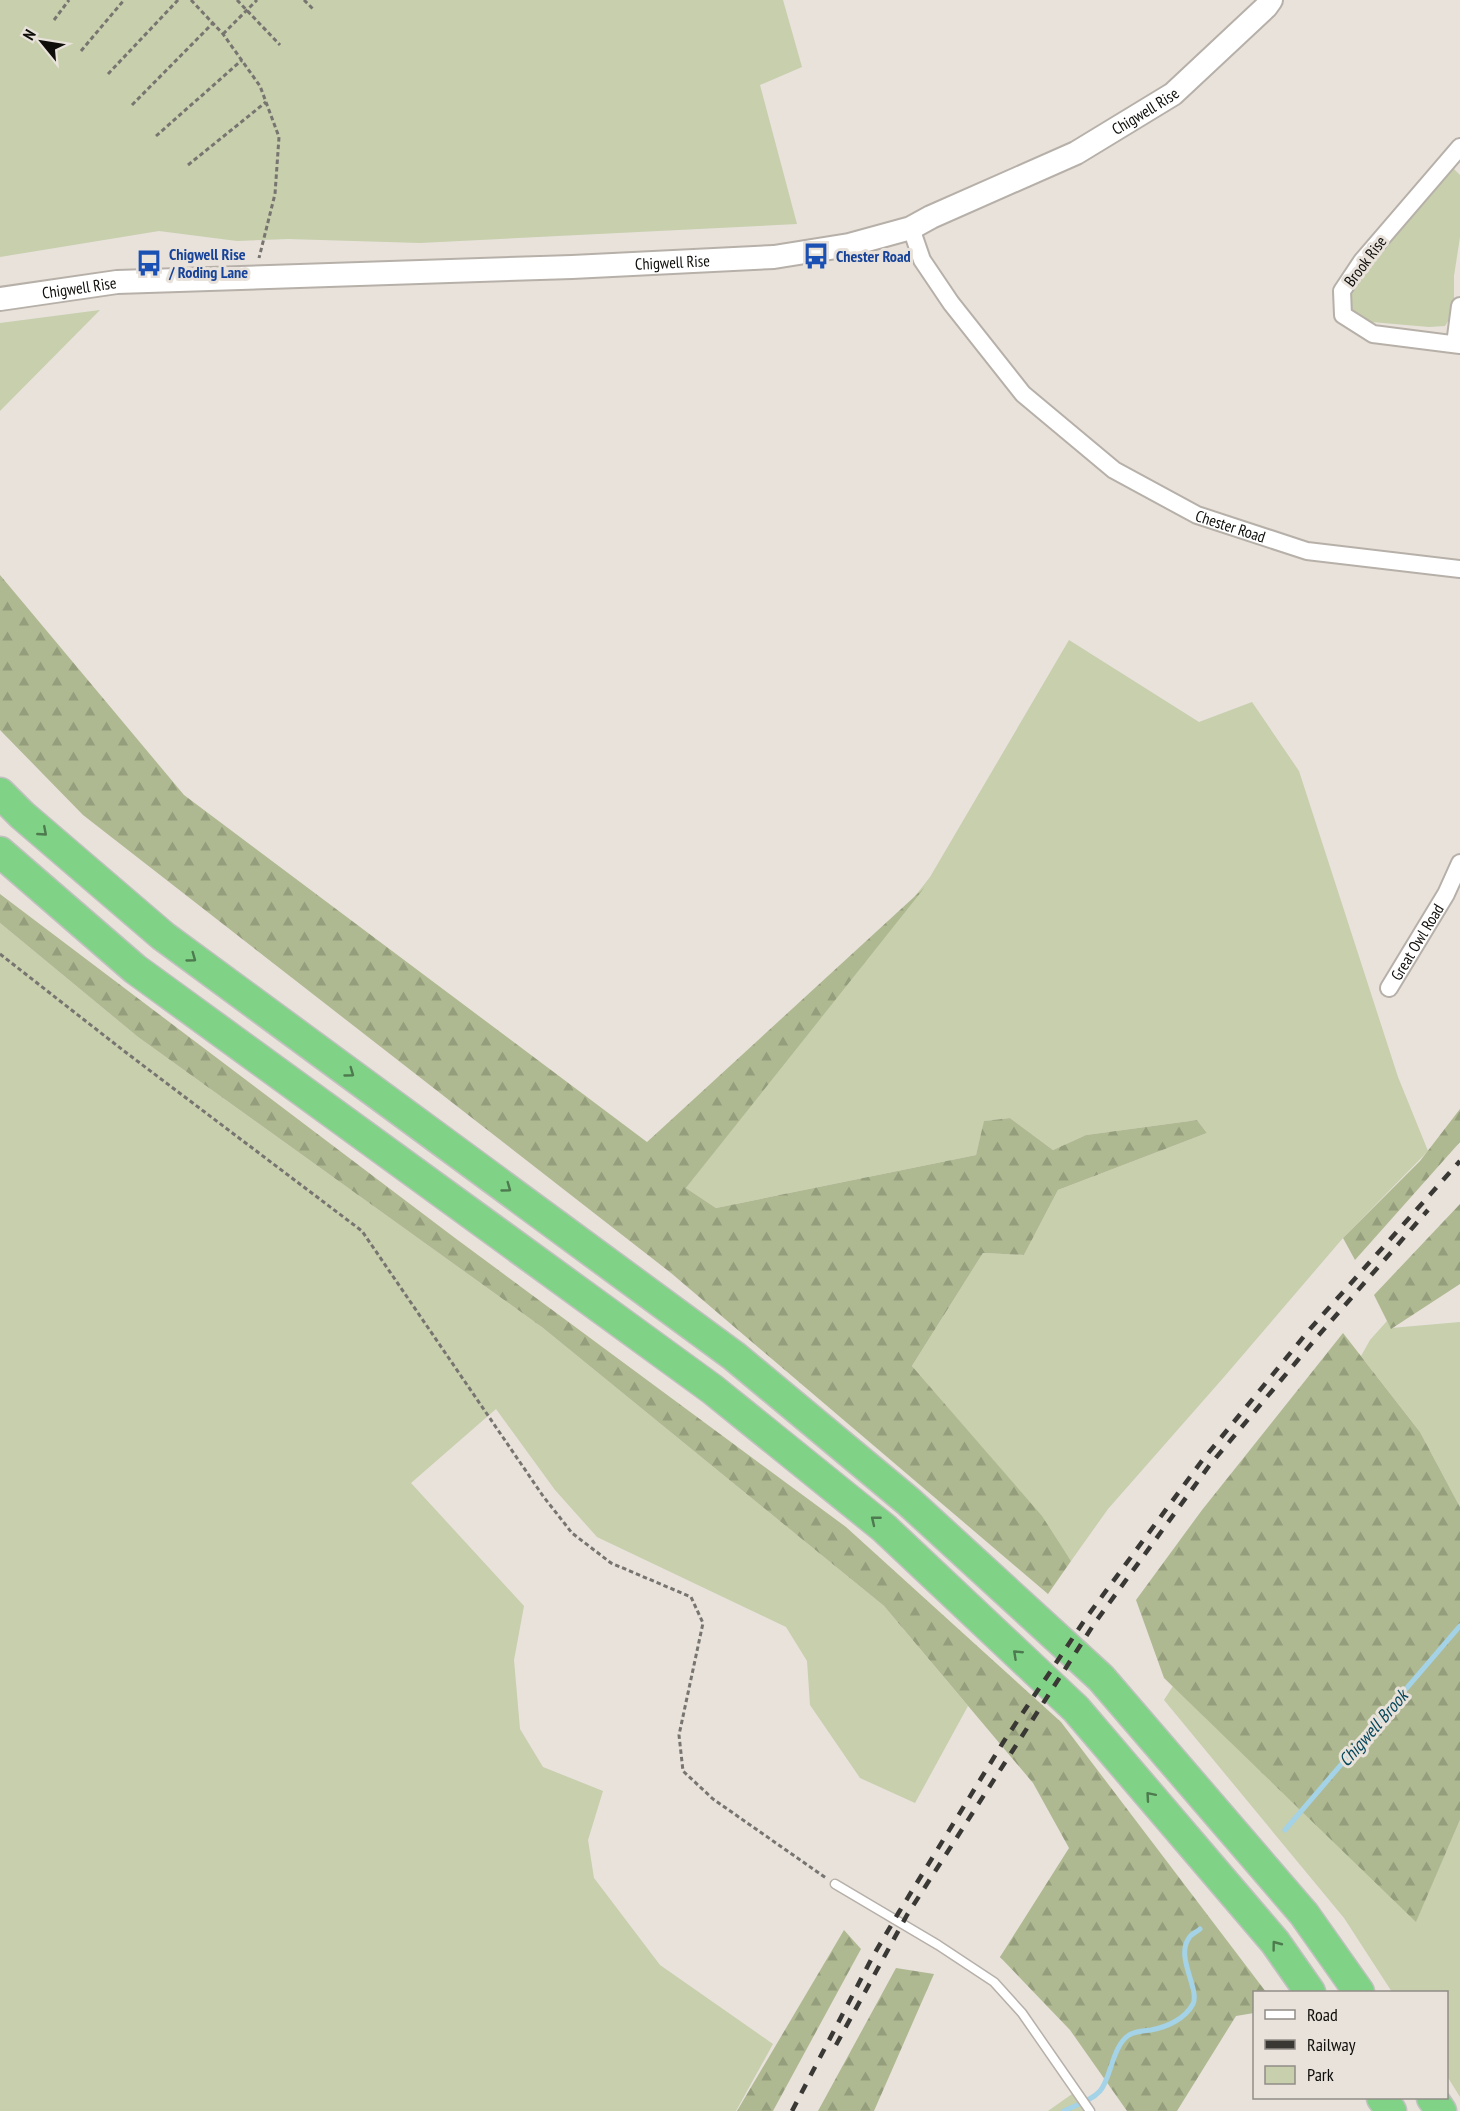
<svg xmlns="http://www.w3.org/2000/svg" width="1460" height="2111" font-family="'PT Sans Narrow',sans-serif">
	<defs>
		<pattern id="forest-firs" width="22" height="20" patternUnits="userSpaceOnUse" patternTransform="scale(1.5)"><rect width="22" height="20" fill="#afb991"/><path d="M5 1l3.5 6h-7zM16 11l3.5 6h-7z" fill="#959e7c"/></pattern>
	</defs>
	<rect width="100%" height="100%" fill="#e8e2db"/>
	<!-- green -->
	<path fill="#c7cfad" d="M0,0H783L802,67L760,85L797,224L420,243L288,239L237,241L159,231L0,257Z
		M1445,165L1454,169L1460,175V237L1454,276V312L1445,326L1429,327L1360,321L1347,310L1342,291Z
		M100,310L0,411V323Z
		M1069,640L1199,722L1252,702L1299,771L1398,1077L1428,1151L1343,1238L1224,1377L1108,1509L1071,1561L1030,1503L912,1366L983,1253L1024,1255L1058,1190L1207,1133L1197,1120L1086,1135L1053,1150L1010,1118L985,1121L976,1155L716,1208L686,1188L930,877Z
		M0,923L138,1037L543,1328L884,1606L968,1706L915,1803L860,1778L810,1705L807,1661L786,1627L597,1537L555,1490L496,1409L411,1483L524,1606L514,1660L520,1729L543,1767L603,1791L588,1840L594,1878L660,1965L773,2044L736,2111H0Z
		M1387,1321L1391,1328L1460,1322V1507L1420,1432L1361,1356L1370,1340Z
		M1173,1686L1416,1921L1460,1820V2097L1447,2076L1446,1992H1392L1344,1918L1164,1700Z
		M1072,2094L1084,2111H1048Z"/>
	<!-- forest -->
	<path fill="url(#forest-firs)" d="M0,575L184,795L647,1142L925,887L686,1188L716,1208L976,1155L984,1121L1010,1118L1053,1150L1086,1135L1197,1120L1207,1133L1058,1190L1024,1255L983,1253L912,1366L1042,1516L1071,1561L1048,1594L671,1273L83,815L0,730Z
		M0,894L455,1238L846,1527L1061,1722L1266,1992H1254V2013L1236,2016L1177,2111H1127L1070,2030L1000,1957L1069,1848L1033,1783L884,1606L543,1328L138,1037L0,923Z
		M1460,1109V1142L1355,1260L1343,1238L1420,1161Z
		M1460,1204V1284L1391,1329L1374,1295Z
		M1343,1333L1420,1432L1460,1507V1820L1416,1922L1164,1678L1136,1600L1202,1510Z
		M844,1930L861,1949L773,2111H737Z
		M896,1968L934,1974L874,2111H818Z"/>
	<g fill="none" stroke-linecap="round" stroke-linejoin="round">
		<!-- stream -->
		<path stroke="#a4d2e6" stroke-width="5" d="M1285,1830L1460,1626
			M1064,2111C1076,2105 1091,2101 1100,2091C1111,2079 1112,2046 1129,2035C1136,2031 1144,2031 1151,2030C1167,2027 1185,2019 1193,2004C1200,1989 1175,1957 1189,1938C1191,1934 1197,1932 1200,1929"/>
		<!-- service casing -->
		<g stroke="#b6b0a9" stroke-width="11">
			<path id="service" d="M835,1884L938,1945L994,1982L1022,2013L1090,2111"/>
		</g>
		<!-- minor casing -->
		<g stroke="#b6b0a9" stroke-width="20">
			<g id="minor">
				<path d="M1460,147L1362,261L1342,291L1343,315L1373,334L1460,345"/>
				<path id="s1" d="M911,228L922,260L951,303L1023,394L1114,470L1197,515L1307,551L1460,569"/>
				<path d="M1455,344L1460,306"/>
				<path id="s2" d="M1389,988L1446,894L1460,863"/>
			</g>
		</g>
		<!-- secondary casing -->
		<g stroke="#b6b0a9" stroke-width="26">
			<g id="secondary">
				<path id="s3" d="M0,299L117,282L572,267L774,257L849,245L911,228L931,217L1076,153L1173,94L1266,7L1271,0"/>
			</g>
		</g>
		<!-- motorway casing -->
		<g stroke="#c0c0bf" stroke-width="33">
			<path id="motorway" d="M0,793L22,815L163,936L734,1356L908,1501L1101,1678L1304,1914L1359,1992
				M0,852L135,969L712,1389L884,1528L1076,1709L1275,1942L1310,1992
				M1382,2098L1391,2111
				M1432,2098L1441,2111"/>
		</g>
		<!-- path -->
		<path stroke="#787570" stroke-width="3" stroke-dasharray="4.5 3" stroke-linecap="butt" d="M191,0L223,34L260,86L279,137L275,194L259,258
			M237,0L280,45
			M304,0L314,10
			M54,20L69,0
			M223,34L257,0
			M81,51L124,0
			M108,74L178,0
			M132,105L213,23
			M156,136L242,60
			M188,165L266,102
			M0,954L124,1051L362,1231L543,1496L572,1533L611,1563L691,1597L703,1623L679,1735L683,1771L713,1799L826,1878"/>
		<!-- service -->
		<use href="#service" stroke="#fff" stroke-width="8"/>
		<!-- minor -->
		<use href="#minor" stroke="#fff" stroke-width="16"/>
		<!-- secondary -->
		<use href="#secondary" stroke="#fff" stroke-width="22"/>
		<!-- motorway -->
		<use href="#motorway" stroke="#80d386" stroke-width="30"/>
		<!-- rail -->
		<path stroke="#3a3834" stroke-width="4.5" stroke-dasharray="10 10" stroke-linecap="butt" d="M836,2045L907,1915L1094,1624L1209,1466L1318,1336L1428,1210
			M792,2111L873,1956L899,1912L1004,1741L1086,1618L1201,1462L1310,1329L1460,1161"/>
	</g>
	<!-- one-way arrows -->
	<defs><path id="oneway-chevron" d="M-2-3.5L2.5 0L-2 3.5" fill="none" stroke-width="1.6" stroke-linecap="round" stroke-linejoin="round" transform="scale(1.5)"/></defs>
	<g stroke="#4d7a4e">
		<use href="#oneway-chevron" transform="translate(43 832) rotate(41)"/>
		<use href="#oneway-chevron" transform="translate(192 958) rotate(36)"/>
		<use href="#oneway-chevron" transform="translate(350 1073) rotate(36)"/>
		<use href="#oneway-chevron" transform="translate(507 1188) rotate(36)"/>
		<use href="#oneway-chevron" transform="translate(875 1520) rotate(-141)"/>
		<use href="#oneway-chevron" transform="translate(1017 1654) rotate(-137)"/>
		<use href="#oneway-chevron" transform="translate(1150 1796) rotate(-131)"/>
		<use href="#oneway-chevron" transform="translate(1276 1945) rotate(-127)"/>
	</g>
	<!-- icons -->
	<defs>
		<g id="bus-bare" transform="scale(2.07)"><path d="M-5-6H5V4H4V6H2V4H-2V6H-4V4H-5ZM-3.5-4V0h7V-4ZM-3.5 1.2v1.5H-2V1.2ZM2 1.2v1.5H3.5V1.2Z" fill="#1a4fb4" stroke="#e8e2db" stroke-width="2.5" paint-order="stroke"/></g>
	</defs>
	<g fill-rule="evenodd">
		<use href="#bus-bare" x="816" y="256"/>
		<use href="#bus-bare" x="149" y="263"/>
	</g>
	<g text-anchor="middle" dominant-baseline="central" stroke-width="6" stroke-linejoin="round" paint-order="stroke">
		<!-- street labels -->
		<g font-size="16" fill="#0e0d0a" stroke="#e8e2db">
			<text stroke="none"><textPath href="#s3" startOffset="1178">Chigwell Rise</textPath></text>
			<text transform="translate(1365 261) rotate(-53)">Brook Rise</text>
			<text stroke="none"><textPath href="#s3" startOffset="674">Chigwell Rise</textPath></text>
			<text stroke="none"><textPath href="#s3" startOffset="80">Chigwell Rise</textPath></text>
			<text stroke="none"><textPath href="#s1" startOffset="450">Chester Road</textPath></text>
			<text stroke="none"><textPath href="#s2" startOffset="54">Great Owl Road</textPath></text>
		</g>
		<!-- transit labels -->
		<g font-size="16" font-weight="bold" fill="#164399" stroke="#e8e2db" text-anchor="start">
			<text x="169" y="254">Chigwell Rise<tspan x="169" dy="18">/ Roding Lane</tspan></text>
			<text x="836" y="256">Chester Road</text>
		</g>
		<!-- water labels -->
		<g font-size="18" font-style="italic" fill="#06475c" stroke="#e8e2db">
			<text transform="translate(1373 1728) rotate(-49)">Chigwell Brook</text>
		</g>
	</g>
	<!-- legend -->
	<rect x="1253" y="1991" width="195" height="108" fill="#e8e2db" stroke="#918d87" stroke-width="1.5"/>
	<rect x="1265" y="2010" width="30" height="9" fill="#ffffff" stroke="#918d87" stroke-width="1.5"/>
	<text x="1307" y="2021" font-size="18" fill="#0e0d0a">Road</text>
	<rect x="1265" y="2040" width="30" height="9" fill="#3a3834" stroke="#918d87" stroke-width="1.5"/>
	<text x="1307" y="2051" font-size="18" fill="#0e0d0a">Railway</text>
	<rect x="1265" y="2066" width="30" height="18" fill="#c7cfad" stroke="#918d87" stroke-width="1.5"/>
	<text x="1307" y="2081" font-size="18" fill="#0e0d0a">Park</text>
	<!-- north arrow -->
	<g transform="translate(42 42) rotate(300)" stroke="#e8e2db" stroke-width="4.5" paint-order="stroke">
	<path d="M0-4.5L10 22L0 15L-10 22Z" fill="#0e0d0a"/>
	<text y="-9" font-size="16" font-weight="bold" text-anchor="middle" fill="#0e0d0a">N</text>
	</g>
</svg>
